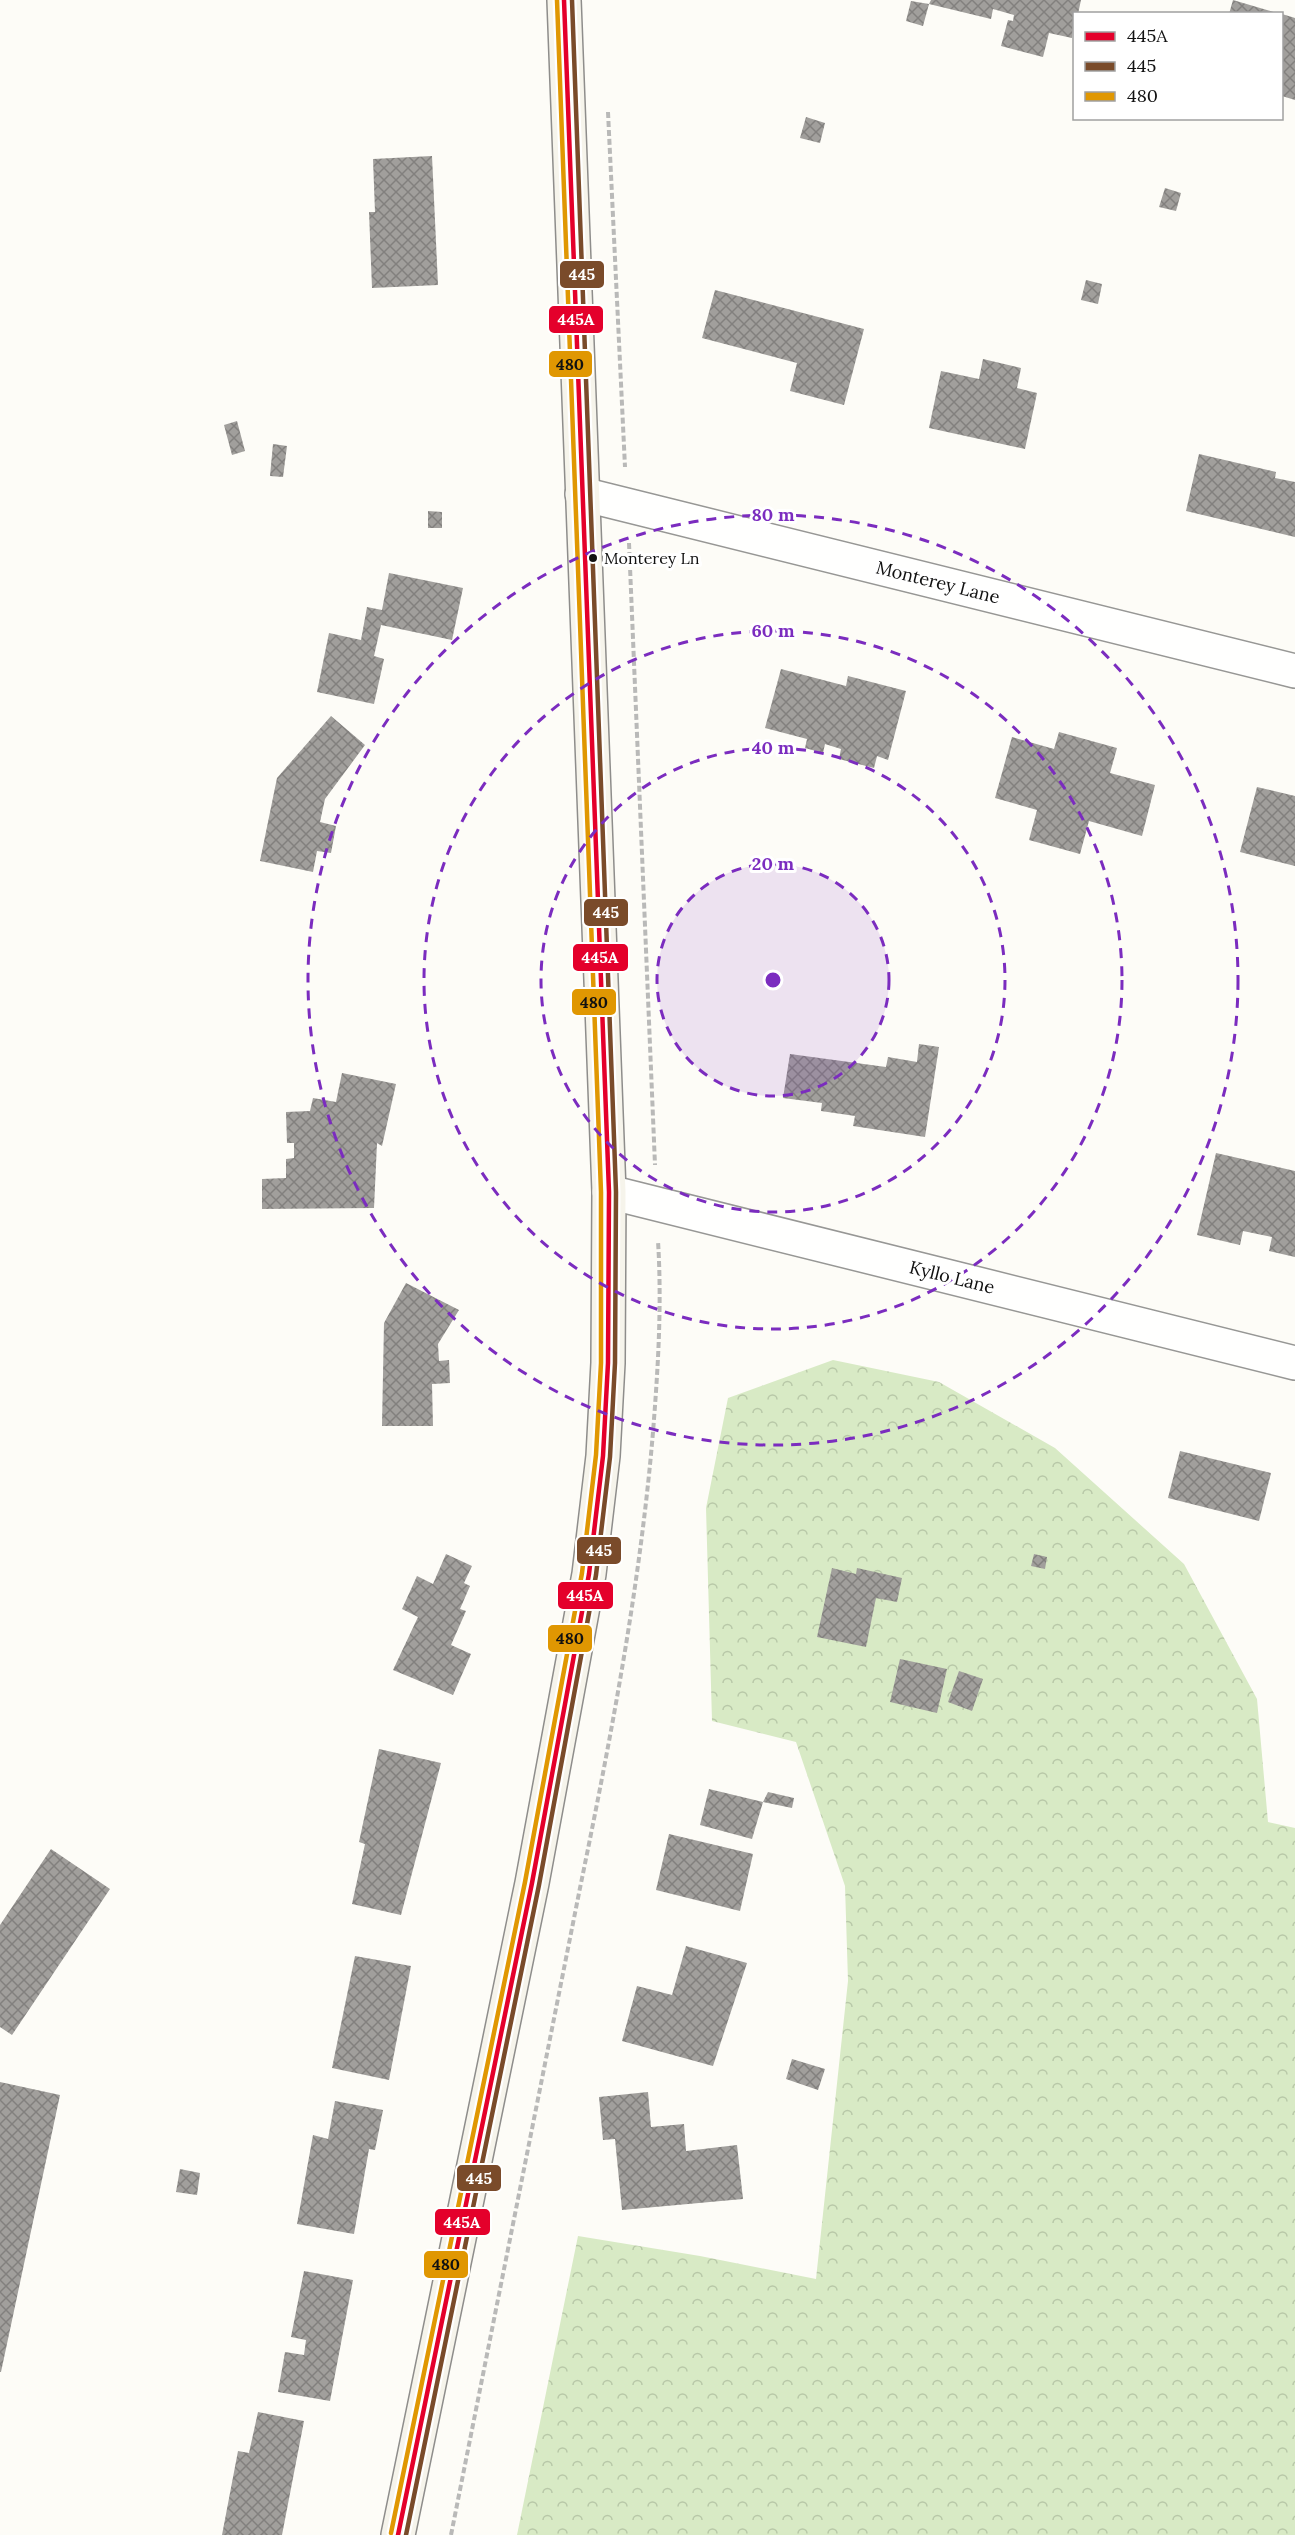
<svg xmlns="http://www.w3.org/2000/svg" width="1295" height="2535" font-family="Lora,serif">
	<defs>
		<pattern id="forest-crowns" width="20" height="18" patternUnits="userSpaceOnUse" patternTransform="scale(1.5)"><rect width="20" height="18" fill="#d8eac5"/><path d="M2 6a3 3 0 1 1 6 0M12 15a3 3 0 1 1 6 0" fill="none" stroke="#b8c8a8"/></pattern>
		<pattern id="building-cross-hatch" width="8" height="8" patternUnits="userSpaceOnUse" patternTransform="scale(1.5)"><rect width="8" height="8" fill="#a19f9c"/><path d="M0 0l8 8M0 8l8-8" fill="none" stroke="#82807e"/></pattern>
	</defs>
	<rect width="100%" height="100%" fill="#fdfcf7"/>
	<!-- forest -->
	<path fill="url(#forest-crowns)" d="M833,1360L939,1382L1055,1448L1184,1564L1257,1699L1268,1822L1295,1828V2535H517L578,2236L700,2256L816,2279L848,1981L845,1886L796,1742L712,1721L706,1508L728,1398Z"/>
	<!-- building -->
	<path fill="url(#building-cross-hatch)" d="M931,0H1081L1078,14H1074L1072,38L1049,33L1043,57L1001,46L1008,20L1013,21L1014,15L993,9L991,19L929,4Z
		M1233,0L1277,13V14H1229Z
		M911,1L929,4L923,26L906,21Z
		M1282,14L1295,18V100L1282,96Z
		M806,117L825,123L820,143L800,138Z
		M432,156L438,285L372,288L369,212H375L373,159Z
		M1165,188L1181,193L1176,211L1159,207Z
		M1086,280L1102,284L1098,304L1081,300Z
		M715,290L864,329L844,405L790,391L797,363L702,338Z
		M983,359L1021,368L1017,388L1037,393L1025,449L929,428L941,371L979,379Z
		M237,421L245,451L232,455L224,425Z
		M273,444L287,446L283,477L270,476Z
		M1199,454L1276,472L1275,478L1295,482V537L1186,511Z
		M428,511L442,512V528H428Z
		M389,573L463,588L452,640L381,625L374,656L384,659L374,704L317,692L329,633L361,640L367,607L382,610Z
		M781,669L846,686L848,676L906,691L888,760L877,756L874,768L839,759L841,749L825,744L823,753L805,748L807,739L765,728Z
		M331,716L365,745L325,799L320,822L336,826L331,853L317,851L313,872L260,861L277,778Z
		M1059,732L1117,748L1110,773L1155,785L1142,836L1089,821L1080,854L1029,840L1037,810L995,798L1012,737L1054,749Z
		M1257,787L1295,796V866L1240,852Z
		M919,1044L939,1047L925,1137L853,1126L855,1116L821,1111L822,1103L783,1098L790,1054L886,1067L888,1057L917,1062Z
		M342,1073L396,1084L382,1146L377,1143L374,1208L262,1209V1179L286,1178V1159L294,1158V1143H287L286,1112L310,1111L313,1098L336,1102Z
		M1216,1153L1295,1171V1257L1269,1251L1272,1237L1243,1231L1240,1245L1197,1235Z
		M406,1283L459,1310L438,1344L439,1361L449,1360L450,1383L432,1384L433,1426H382L384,1323Z
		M1180,1451L1271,1473L1259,1521L1168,1498Z
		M446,1554L472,1566L464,1583L470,1586L460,1609L466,1611L451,1645L471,1654L453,1695L393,1670L418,1617L402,1609L417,1576L433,1584Z
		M1034,1554L1047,1557L1045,1569L1031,1566Z
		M832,1568L856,1574L857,1568L902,1578L897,1602L876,1598L866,1647L817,1637Z
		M900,1659L947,1669L937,1713L890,1702Z
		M959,1671L983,1679L972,1711L948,1702Z
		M379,1749L441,1763L401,1915L352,1904L365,1844L359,1842Z
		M709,1789L763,1802L752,1839L700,1825Z
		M768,1792L794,1798L792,1808L763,1802Z
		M669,1834L753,1854L740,1911L656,1890Z
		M51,1849L110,1889L12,2035L0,2027V1925Z
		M686,1946L747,1963L713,2066L622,2041L637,1986L672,1995Z
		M355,1956L411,1966L389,2080L332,2068Z
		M792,2059L825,2069L818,2090L786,2079Z
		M0,2082L60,2095L1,2372H0Z
		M648,2092L651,2127L684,2124L686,2151L737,2145L743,2199L622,2210L615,2139L603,2140L599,2097Z
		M335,2101L383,2110L375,2150L369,2149L354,2234L297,2224L313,2135L328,2139Z
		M180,2169L200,2173L197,2195L176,2192Z
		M304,2271L353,2280L330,2401L278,2392L285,2352L304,2355L306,2340L291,2337Z
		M258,2412L304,2421L282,2535H222L238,2451L249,2453Z"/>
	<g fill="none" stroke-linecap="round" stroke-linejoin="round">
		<!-- street casing -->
		<g stroke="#979795" stroke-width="36">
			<path id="street" d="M582,494L1295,671
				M609,1192L1295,1363"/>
		</g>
		<!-- secondary casing -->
		<g stroke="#8e8d8b" stroke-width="36">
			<path id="secondary" d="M398,2535L532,1883L589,1574L603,1456L608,1363L609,1192L564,0"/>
		</g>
		<!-- path -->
		<path stroke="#b9b9b8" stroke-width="4" stroke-dasharray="6 3" stroke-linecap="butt" d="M608,112L625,467
			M629,543L655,1165
			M451,2535C494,2319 537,2104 580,1888C611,1737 640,1586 653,1432C658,1369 662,1305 658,1241"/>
		<!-- street -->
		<use href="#street" stroke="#fffffe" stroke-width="33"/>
		<!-- secondary -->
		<use href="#secondary" stroke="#f6f4eb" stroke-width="33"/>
		<!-- bus-1 casing -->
		<g stroke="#fff" stroke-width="9">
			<path id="bus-1" d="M398,2535L532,1883L589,1574L603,1456L608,1363L609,1192L564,0"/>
		</g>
		<!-- bus-2 casing -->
		<g stroke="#fff" stroke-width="9">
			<path id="bus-2" d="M406,2535L539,1885L596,1575L610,1457L615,1363L616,1192L572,0"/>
		</g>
		<!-- bus-3 casing -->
		<g stroke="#fff" stroke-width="9">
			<path id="bus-3" d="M391,2533L525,1882L582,1573L596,1455L601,1363V1192L557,0"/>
		</g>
		<!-- bus-1 -->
		<use href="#bus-1" stroke="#e4002b" stroke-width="4.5"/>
		<!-- bus-2 -->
		<use href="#bus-2" stroke="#7a4b2a" stroke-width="4.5"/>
		<!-- bus-3 -->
		<use href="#bus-3" stroke="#e09702" stroke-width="4.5"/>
	</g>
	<!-- distance rings -->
	<circle cx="773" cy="980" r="116" fill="#7b2cbf" fill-opacity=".12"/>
	<g fill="none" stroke="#7b2cbf" stroke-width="3" stroke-dasharray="10 8">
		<circle cx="773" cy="980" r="116"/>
		<circle cx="773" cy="980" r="232"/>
		<circle cx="773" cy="980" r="349"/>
		<circle cx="773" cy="980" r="465"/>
	</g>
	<!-- markers -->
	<circle fill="#111" stroke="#fff" stroke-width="2" cx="593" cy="558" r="5"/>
	<g text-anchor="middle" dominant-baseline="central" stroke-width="6" stroke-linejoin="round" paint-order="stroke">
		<!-- bus labels -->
		<g font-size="16" fill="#111" stroke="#fff" text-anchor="start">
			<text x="604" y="558">Monterey Ln</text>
		</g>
		<!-- street labels -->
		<g font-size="18" fill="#111" stroke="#fff">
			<text transform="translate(938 582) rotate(14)">Monterey Lane</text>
			<text transform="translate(952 1277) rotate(14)">Kyllo Lane</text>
		</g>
	</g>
	<circle cx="773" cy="980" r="9" fill="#7b2cbf" stroke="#fff" stroke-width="3"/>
	<g font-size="18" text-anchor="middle" font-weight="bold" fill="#7b2cbf" stroke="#fff" stroke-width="6" stroke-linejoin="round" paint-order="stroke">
		<text x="773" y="521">80 m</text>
		<text x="773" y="637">60 m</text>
		<text x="773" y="754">40 m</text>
		<text x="773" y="870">20 m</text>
	</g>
	<g stroke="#fff" stroke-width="2">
		<rect x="559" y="260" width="46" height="29" rx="6" fill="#7a4b2a"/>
		<rect x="548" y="305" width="56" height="29" rx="6" fill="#e4002b"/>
		<rect x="548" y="350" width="45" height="28" rx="6" fill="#e09702"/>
		<rect x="583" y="898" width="46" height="29" rx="6" fill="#7a4b2a"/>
		<rect x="572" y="943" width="57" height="29" rx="6" fill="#e4002b"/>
		<rect x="571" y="988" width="46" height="28" rx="6" fill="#e09702"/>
		<rect x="576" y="1536" width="46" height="29" rx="6" fill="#7a4b2a"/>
		<rect x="557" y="1581" width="57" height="29" rx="6" fill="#e4002b"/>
		<rect x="547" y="1624" width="46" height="29" rx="6" fill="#e09702"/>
		<rect x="456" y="2164" width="46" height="28" rx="6" fill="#7a4b2a"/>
		<rect x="434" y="2208" width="57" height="28" rx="6" fill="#e4002b"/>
		<rect x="423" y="2250" width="46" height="29" rx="6" fill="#e09702"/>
	</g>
	<g font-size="16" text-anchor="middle" font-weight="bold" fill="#fff">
		<text x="582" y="280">445</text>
		<text x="576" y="325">445A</text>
		<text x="606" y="918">445</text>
		<text x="600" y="963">445A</text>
		<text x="599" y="1556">445</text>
		<text x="585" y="1601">445A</text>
		<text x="479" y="2184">445</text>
		<text x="462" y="2228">445A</text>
	</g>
	<g font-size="16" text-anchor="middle" font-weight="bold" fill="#111">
		<text x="570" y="370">480</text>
		<text x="594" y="1008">480</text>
		<text x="570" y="1644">480</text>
		<text x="446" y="2270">480</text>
	</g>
	<!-- legend -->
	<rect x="1073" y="12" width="210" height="108" fill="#ffffff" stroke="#a0a0a0" stroke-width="1.5"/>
	<rect x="1085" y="32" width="30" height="9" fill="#e4002b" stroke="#a0a0a0" stroke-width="1.5"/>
	<text x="1127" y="42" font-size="18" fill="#111111">445A</text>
	<rect x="1085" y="62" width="30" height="9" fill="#7a4b2a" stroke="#a0a0a0" stroke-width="1.5"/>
	<text x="1127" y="72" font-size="18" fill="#111111">445</text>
	<rect x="1085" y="92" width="30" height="9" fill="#e09702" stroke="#a0a0a0" stroke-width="1.5"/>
	<text x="1127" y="102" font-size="18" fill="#111111">480</text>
</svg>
